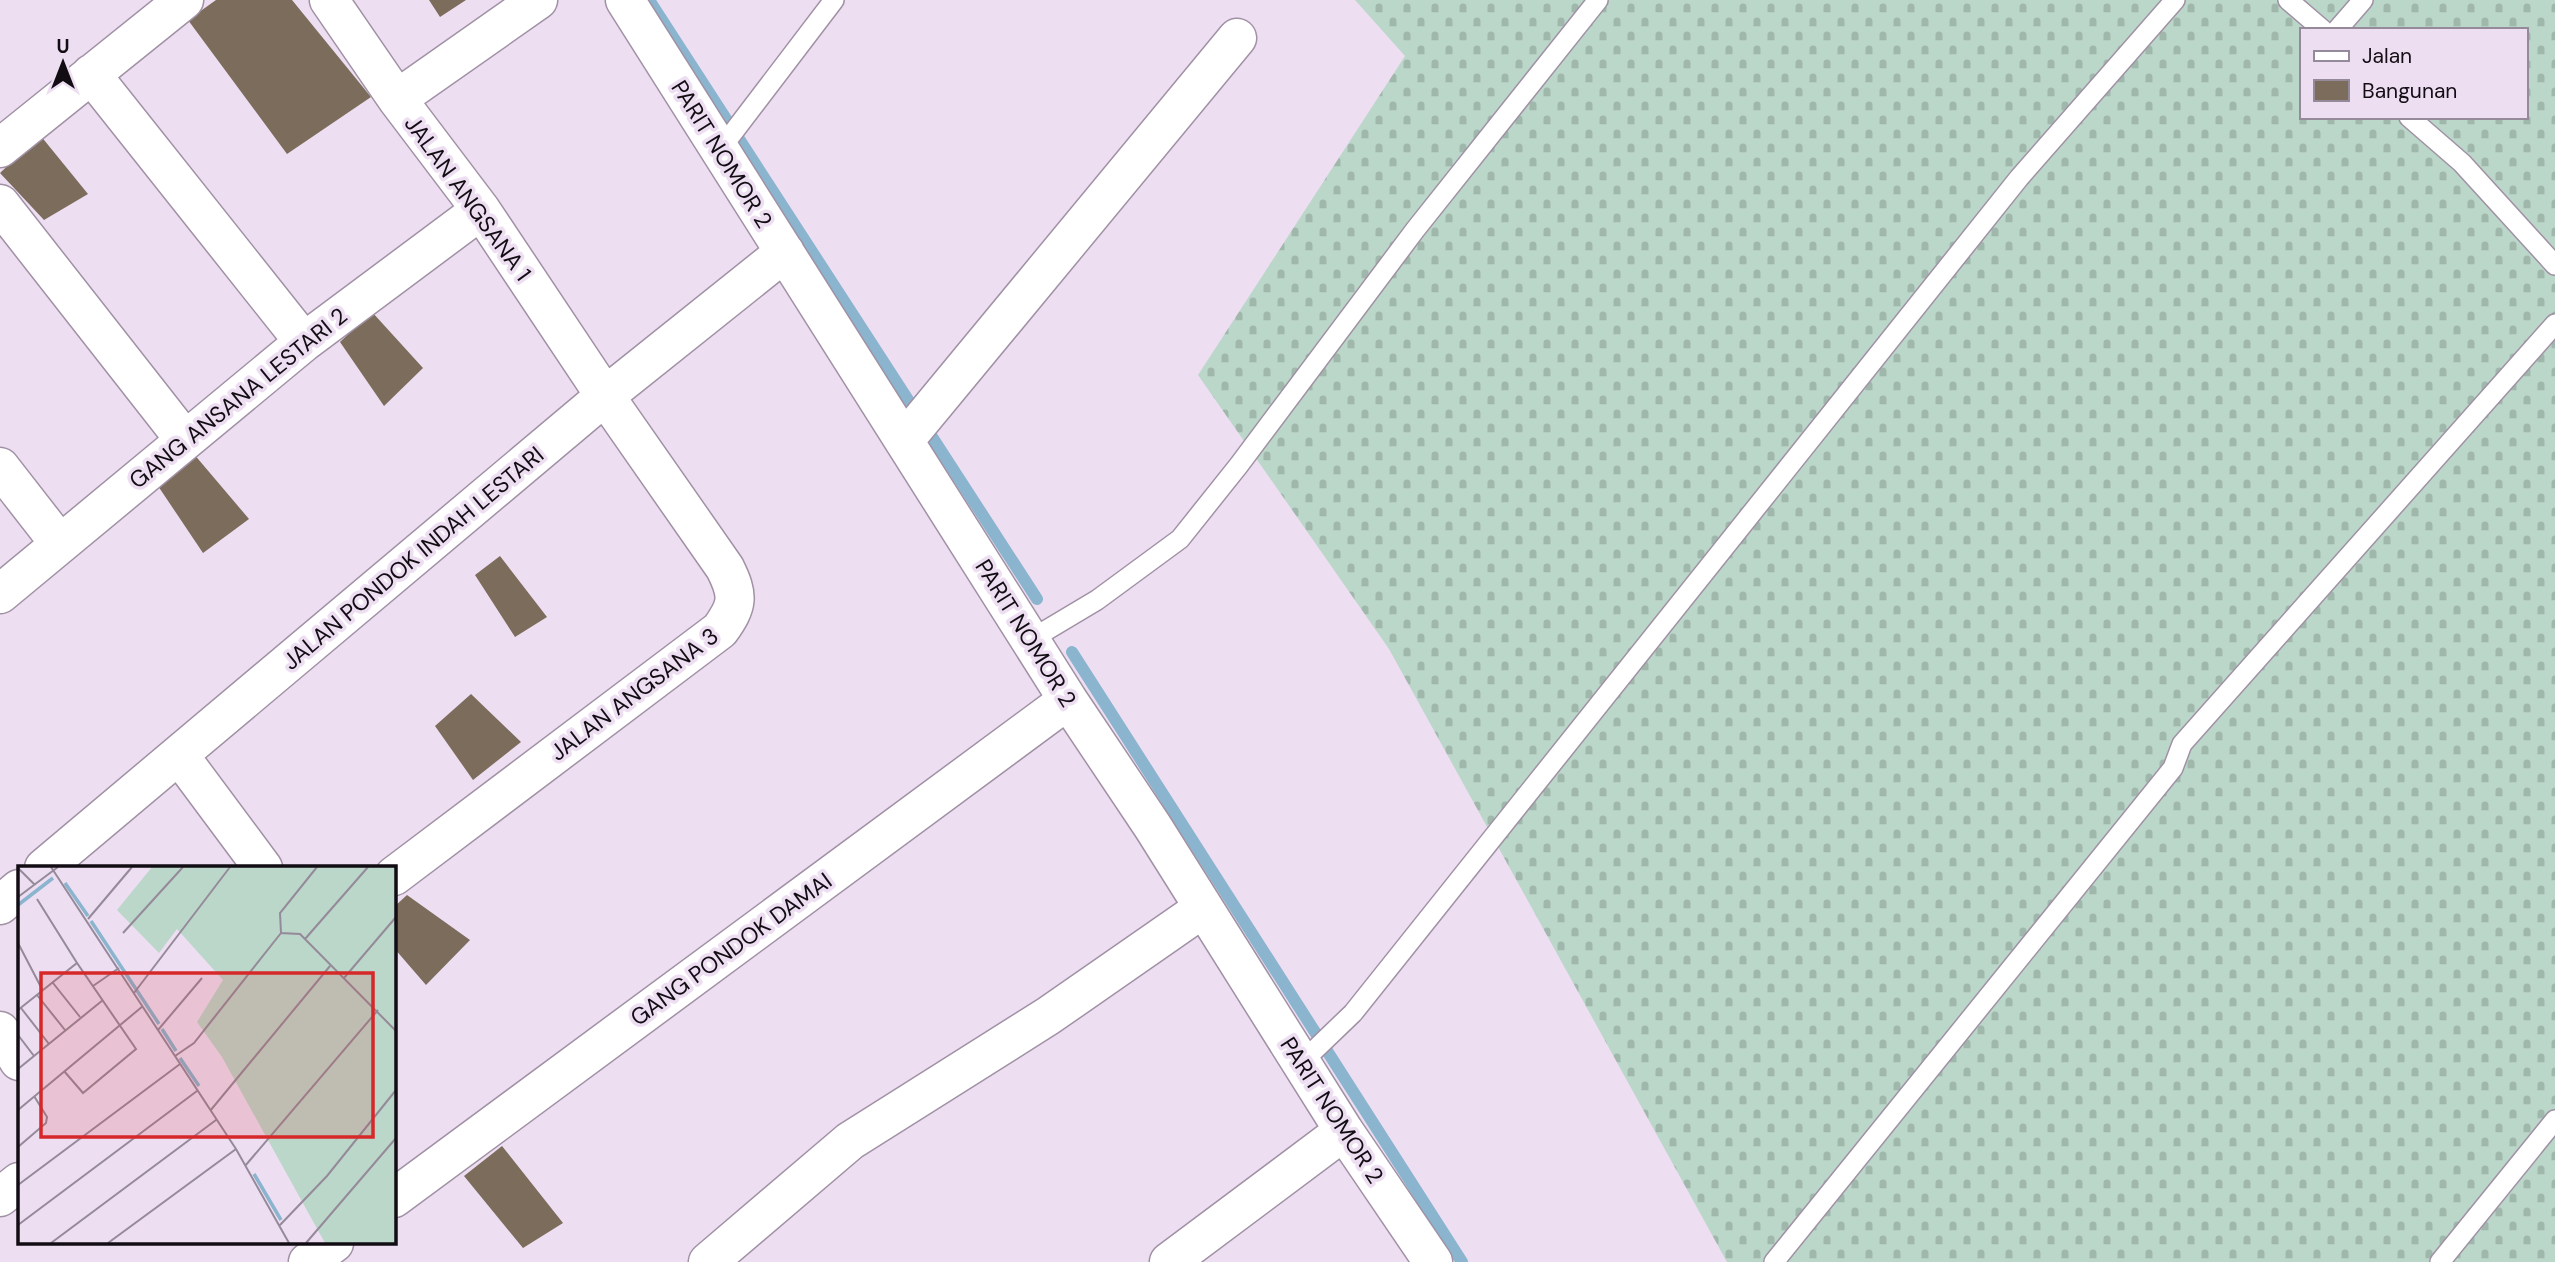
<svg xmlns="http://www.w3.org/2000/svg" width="2555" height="1262" font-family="'DM Sans',sans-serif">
	<defs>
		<pattern id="cemetery-stones" width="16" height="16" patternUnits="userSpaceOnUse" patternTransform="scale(1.75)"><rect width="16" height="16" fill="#bbd7c9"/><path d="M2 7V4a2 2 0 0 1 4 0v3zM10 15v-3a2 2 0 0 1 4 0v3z" fill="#a0b7ac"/></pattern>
	</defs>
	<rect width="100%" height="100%" fill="#eddef2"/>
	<!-- cemetery -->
	<path fill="url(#cemetery-stones)" fill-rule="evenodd" d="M1355,0H2555V1262H1727L1389,649L1198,375L1405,56ZM2301,30H2525V117H2301Z"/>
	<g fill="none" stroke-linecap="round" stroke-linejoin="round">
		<!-- stream -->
		<path stroke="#8bb4ce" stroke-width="12" d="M649,0L1037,599
			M1072,652L1462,1262"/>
	</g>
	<!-- building -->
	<path fill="#7c6c5c" d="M216,0H292L371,97L287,154L188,20Z
		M429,0H466L440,17Z
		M40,135L88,194L44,220L0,173Z
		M372,312L423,368L384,406L340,342Z
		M193,453L249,519L203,553L154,480Z
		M500,556L547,617L515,637L475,575Z
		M471,694L521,742L473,780L435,726Z
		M407,895L470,940L426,985L394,948V907Z
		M502,1146L563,1223L523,1248L464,1176Z"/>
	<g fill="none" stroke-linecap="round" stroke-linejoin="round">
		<!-- lane casing -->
		<g stroke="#a091a4" stroke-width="22">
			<path id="lane" d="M2288,0L2323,30
				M2337,30L2363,0
				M2409,117L2462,163L2555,265
				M719,151L834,0
				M1030,640L1097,600L1180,539L1239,465L1415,230L1598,0
				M1301,1063L1353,1013L2019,178L2175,0
				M1774,1262L2173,768L2182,744L2555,324
				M2440,1262L2555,1120"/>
		</g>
		<!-- street casing -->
		<g stroke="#a091a4" stroke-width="41">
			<path id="street" d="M329,0L397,99L481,210L605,396L725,568C739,596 738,605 720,630L394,876
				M625,0L1068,700L1153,827L1344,1131L1433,1262
				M91,74L304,342
				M397,99L538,0
				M0,148L184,0
				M0,204L185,440
				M904,441L1237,38
				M0,467L60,544
				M0,594L304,342L481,210
				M179,755L263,868
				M44,868L605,396L785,252
				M0,905L19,889
				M0,1031L19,1061
				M0,1197L19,1182
				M394,1198L1068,700
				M308,1262L334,1243
				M708,1262L850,1141L1048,1016L1202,909
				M1169,1262L1344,1131"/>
		</g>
		<!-- lane -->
		<use href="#lane" stroke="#fff" stroke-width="19"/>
		<!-- street -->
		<use href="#street" stroke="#fff" stroke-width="38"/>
	</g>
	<g text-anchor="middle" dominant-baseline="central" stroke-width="7" stroke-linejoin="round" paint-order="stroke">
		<!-- street labels -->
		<g font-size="23" fill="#120d13" stroke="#eddef2">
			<text transform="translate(722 154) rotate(58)">PARIT NOMOR 2</text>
			<text transform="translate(468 198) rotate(54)">JALAN ANGSANA 1</text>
			<text transform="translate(238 398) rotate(-39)">GANG ANSANA LESTARI 2</text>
			<text transform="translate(413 558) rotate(-40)">JALAN PONDOK INDAH LESTARI</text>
			<text transform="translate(1026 633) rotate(58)">PARIT NOMOR 2</text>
			<text transform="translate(634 694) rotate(-37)">JALAN ANGSANA 3</text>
			<text transform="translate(731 949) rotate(-36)">GANG PONDOK DAMAI</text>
			<text transform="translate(1332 1110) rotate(57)">PARIT NOMOR 2</text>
		</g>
	</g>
	<!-- overview -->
	<g transform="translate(18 866)">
		<rect width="378" height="378" fill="#eddef2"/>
		<path d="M134,1H378V377H307L204,191L179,156L205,114L159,63L141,87L99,44Z" fill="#bbd7c9"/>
		<path fill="none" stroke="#8bb4ce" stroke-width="3.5" d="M47,17L70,50M0,39L35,12M73,55L141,158M144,163L158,185M162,192L181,220M236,308L263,354"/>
		<path fill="none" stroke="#958a99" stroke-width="2" d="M33,1L218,283L271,377M299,1L262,47L263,67L282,68L378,165M0,2L17,19M0,31L40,1M19,33L59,97M70,53L114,1M105,67L165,1M287,73L350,1M0,77L25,125M326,112L378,51M35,117L62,151M75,120L101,102M116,127L212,1M19,129L47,164M3,142L31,178M0,144L59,97L118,183L65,227L46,205M140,164L184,112M0,169L16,190M157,190L176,177L263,67M0,203L85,134M0,244L125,140M192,245L312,100M0,281L28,257L29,251L16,230M227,300L360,144M0,319L162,198M0,359L179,225M262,359L309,310L378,224M33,377L198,254M90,377L218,283M288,377L378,272"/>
		<path fill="#d62828" fill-opacity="0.15" stroke="#d62828" stroke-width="3.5" d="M23,107H355V271H23Z"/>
		<rect width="378" height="378" fill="none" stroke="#120d13" stroke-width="3.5"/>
	</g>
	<!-- legend -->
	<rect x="2300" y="28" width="228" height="91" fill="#eddef2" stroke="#958a99" stroke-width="2"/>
	<rect x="2314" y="51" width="35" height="10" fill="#ffffff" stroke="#958a99" stroke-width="2"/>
	<text x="2362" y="63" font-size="21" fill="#120d13">Jalan</text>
	<rect x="2314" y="80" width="35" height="21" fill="#7c6c5c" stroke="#958a99" stroke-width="2"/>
	<text x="2362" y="98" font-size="21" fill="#120d13">Bangunan</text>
	<!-- north arrow -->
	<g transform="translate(63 63)" stroke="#eddef2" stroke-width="5" paint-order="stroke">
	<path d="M0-5L12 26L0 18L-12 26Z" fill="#120d13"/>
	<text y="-10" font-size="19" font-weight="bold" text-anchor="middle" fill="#120d13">U</text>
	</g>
</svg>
